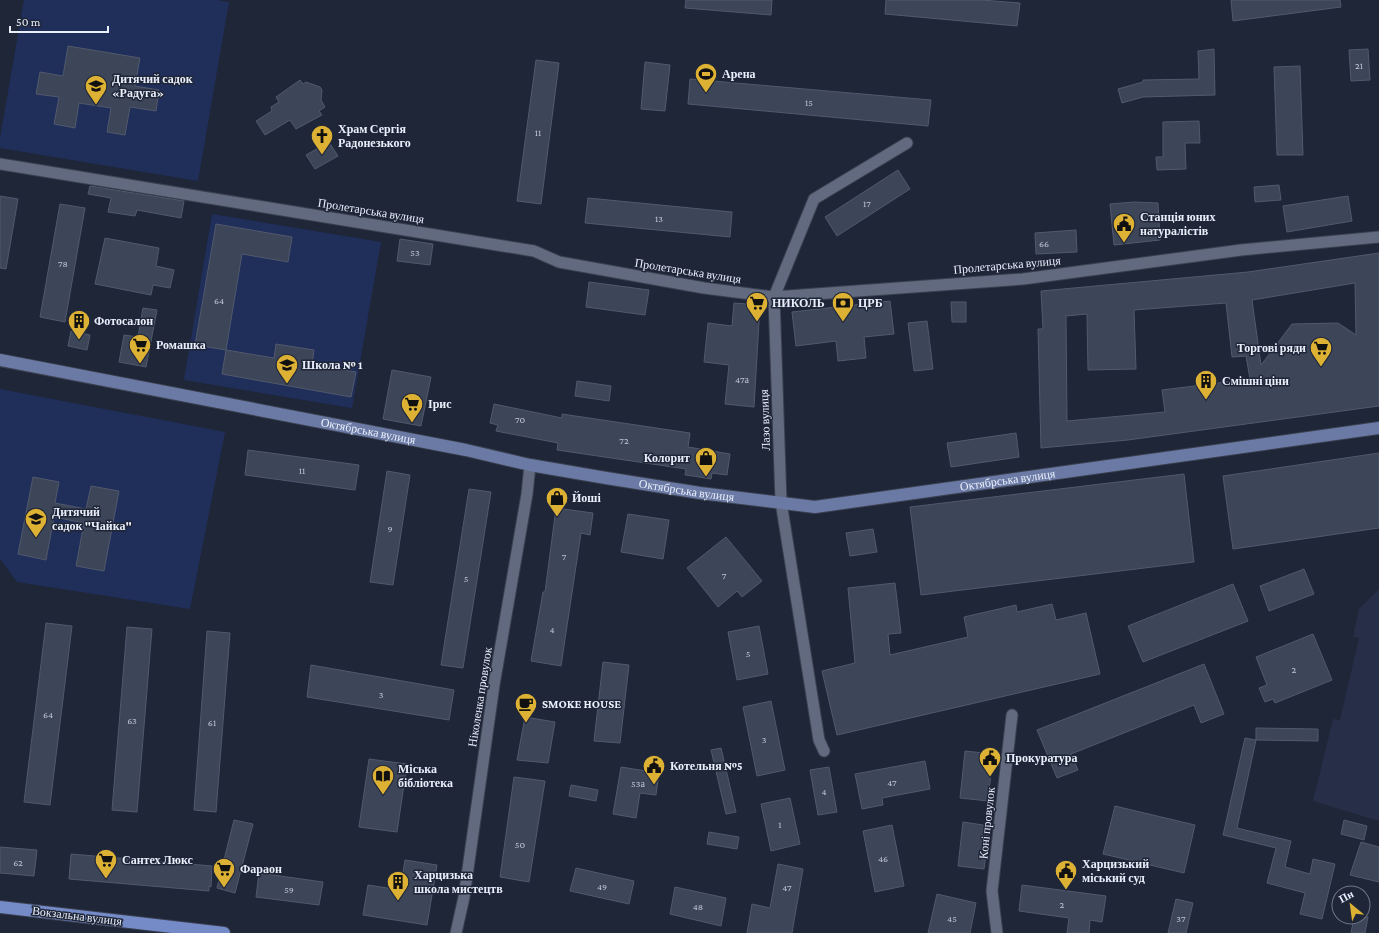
<svg xmlns="http://www.w3.org/2000/svg" width="1379" height="933" font-family="'Crimson Pro',serif">
	<rect width="100%" height="100%" fill="#1f2638"/>
	<!-- built -->
	<path fill="#262f47" d="M1379,589V821L1313,801L1333,719L1340,720L1359,638L1353,637L1359,609Z"/>
	<!-- green -->
	<path fill="#202e5a" d="M24,0H217L229,2L198,181L0,148V138Z
		M212,214L381,242L352,408L184,380Z
		M0,389L225,432L190,609L17,582L0,559Z"/>
	<!-- building -->
	<path fill="#3d4559" stroke="#51596d" fill-rule="evenodd" d="M686,0H772L771,15L685,8Z
		M886,0H981L1020,3L1017,26L885,14Z
		M1231,0H1340L1341,7L1233,21Z
		M68,46L140,58L135,86L159,90L156,111L130,107L125,135L107,132L111,108L79,103L75,128L54,124L59,97L36,94L40,72L63,76Z
		M1214,49L1215,95L1143,97L1122,103L1118,89L1143,82V80L1199,79L1198,51Z
		M1368,49L1370,80L1351,81L1349,50Z
		M536,60L559,63L541,204L517,201Z
		M645,62L670,65L665,111L641,109Z
		M1300,66L1303,155H1277L1274,67Z
		M690,79L931,100L928,126L688,104Z
		M300,80L303,84L306,82L320,87L322,90L321,100L325,107L319,111L322,115L296,129L290,120L265,135L256,121L272,111L271,107L279,102L276,97Z
		M1199,121L1200,143H1185L1186,169L1157,170L1156,157H1163V122Z
		M329,142L338,156L315,169L306,155Z
		M898,170L910,189L837,236L825,217Z
		M1279,185L1281,200L1255,202L1254,187Z
		M90,186L184,201L181,218L137,210L135,216L108,212L111,198L88,194Z
		M0,196L18,199L6,269L0,268Z
		M1348,196L1352,221L1287,232L1283,206Z
		M588,198L732,212L730,237L585,223Z
		M1134,202L1158,203L1160,240L1114,245L1110,204Z
		M60,204L85,208L65,322L40,317Z
		M216,224L292,237L288,262L242,254L226,350L195,345Z
		M1076,230L1077,252L1036,254L1035,233Z
		M105,238L159,248L156,266L174,270L170,288L153,285L151,295L95,284Z
		M400,239L433,244L430,265L397,261Z
		M1379,253V406L1128,440L1041,448L1038,329H1043L1041,291L1248,272ZM1355,283L1356,335L1338,323L1292,324L1261,365L1252,300ZM1226,303L1232,357L1246,356L1250,379L1162,390L1165,412L1067,421L1066,316L1087,314L1088,370L1136,369L1134,310Z
		M589,282L649,290L645,315L586,307Z
		M890,301L894,334L864,337L866,358L838,361L836,341L796,346L792,312Z
		M951,302H966V322H952Z
		M734,303L760,305L754,407L725,404L729,365L704,362L708,323L732,326Z
		M143,308L157,310L146,367L119,362L124,335L138,337Z
		M927,321L933,369L914,371L908,323Z
		M71,331L90,335L87,350L68,346Z
		M276,344L314,350L312,365L356,372L351,397L222,374L226,350L274,358Z
		M392,370L431,377L421,426L383,419Z
		M577,381L611,386L609,401L575,396Z
		M494,404L562,418V414L690,433L688,447L730,454L727,475L712,473L711,479L693,476L685,475L686,469L557,450L558,443L496,431L498,425L490,423Z
		M1016,433L1019,457L951,467L947,443Z
		M248,450L359,465L355,490L245,475Z
		M1379,453V528L1233,549L1223,476Z
		M387,471L410,475L393,585L370,582Z
		M1184,474L1194,562L921,595L910,507Z
		M33,477L59,482L55,503L86,509L91,486L119,491L104,571L76,566L84,523L54,517L46,560L18,554Z
		M469,489L491,492L463,668L441,665Z
		M556,508L593,513L590,535L581,533L561,666L531,661L543,592H545Z
		M628,514L669,520L663,559L621,552Z
		M873,529L877,552L850,556L846,533Z
		M726,537L762,581L742,597L737,591L718,607L687,568Z
		M1304,569L1314,594L1269,611L1260,586Z
		M895,583L901,633L888,634L890,655L968,637L964,617L1016,605L1017,612L1052,604L1056,620L1086,613L1100,674L837,735L822,671L855,663L848,588Z
		M1233,584L1248,621L1143,662L1128,626Z
		M46,623L72,626L50,805L24,802Z
		M759,626L768,674L737,680L728,632Z
		M127,627L152,629L137,812L112,810Z
		M207,631L230,633L216,812L194,810Z
		M1313,634L1332,680L1275,703L1273,699L1265,702L1259,688L1267,685L1256,657Z
		M603,662L629,665L620,743L594,741Z
		M1204,664L1224,714L1201,723L1194,705L1071,754L1078,770L1057,778L1037,730Z
		M311,665L454,690L449,720L307,697Z
		M771,701L785,770L757,776L743,707Z
		M525,717L555,722L548,763L517,760Z
		M1256,728L1318,729V741L1256,740Z
		M1245,738L1256,740L1237,828L1291,841L1285,867L1310,874L1313,859L1335,864L1322,919L1300,914L1305,893L1267,883L1276,848L1223,835Z
		M721,748L736,812L726,814L711,750Z
		M965,751L993,754L988,801L960,798Z
		M369,759L407,764L397,832L359,827Z
		M925,761L930,789L882,798L883,805L862,809L855,774Z
		M621,767L659,773L656,795L640,793L636,818L613,814Z
		M829,767L837,812L818,815L810,770Z
		M514,777L545,781L529,882L500,877Z
		M571,785L598,790L596,801L569,796Z
		M790,798L800,844L771,851L761,804Z
		M1115,806L1195,825L1184,873L1103,854Z
		M234,820L253,824L235,893L217,888Z
		M1344,820L1367,826L1364,840L1341,834Z
		M963,822L990,826L984,869L958,866Z
		M892,825L904,886L875,892L863,831Z
		M709,832L739,837L737,849L707,844Z
		M1361,842L1379,847V882L1350,875Z
		M0,847L37,850L34,876L0,873Z
		M71,854L212,866L211,887L209,886V891L69,879Z
		M405,860L437,865L427,925L363,915L368,885L400,890Z
		M778,864L803,869L792,933H747L752,904L770,908Z
		M576,868L634,881L629,904L570,891Z
		M259,873L323,882L319,905L256,897Z
		M1022,885L1106,896L1102,922L1090,920L1089,933H1067L1069,918L1019,911Z
		M675,887L726,898L721,926L670,914Z
		M937,894L976,903L970,933H928Z
		M1176,899L1193,903L1186,933H1168Z
		M1354,917H1368L1365,933H1351Z"/>
	<g fill="none" stroke-linecap="round" stroke-linejoin="round">
		<!-- minor casing -->
		<g stroke="#3a4050" stroke-width="13">
			<path id="minor" d="M0,164L534,251L559,262L704,288L774,297L1023,279L1241,250L1379,237
				M824,751L819,740L781,502L774,297L814,199L907,143
				M456,933L464,897L494,685L527,494L530,465
				M997,933L992,891L1012,715"/>
		</g>
		<!-- secondary casing -->
		<g stroke="#3a4050" stroke-width="14">
			<g id="secondary">
				<path id="s1" d="M0,360L466,450L530,465L606,478L700,493L815,507L1379,428"/>
			</g>
		</g>
		<!-- primary casing -->
		<g stroke="#3a4050" stroke-width="14">
			<path id="primary" d="M0,907L224,933"/>
		</g>
		<!-- minor -->
		<use href="#minor" stroke="#616a7f" stroke-width="11"/>
		<!-- secondary -->
		<use href="#secondary" stroke="#6b7aa4" stroke-width="12"/>
		<!-- primary -->
		<use href="#primary" stroke="#748bc8" stroke-width="12"/>
	</g>
	<!-- icons -->
	<defs>
		<g id="stadium-pin" transform="scale(1.15)"><path d="M0 17L-7.5 6A9.5 9.5 0 1 1 7.5 6Z" fill="#ddb133" stroke="#1f2638"/><path d="M0-5a6.5 5 0 1 0 0 10a6.5 5 0 1 0 0-10ZM-3.5-1.8h7v3.6h-7Z" fill="#111"/></g>
		<g id="school-pin" transform="scale(1.15)"><path d="M0 17L-7.5 6A9.5 9.5 0 1 1 7.5 6Z" fill="#ddb133" stroke="#1f2638"/><path d="M0-5L7-2L0 1L-7-2ZM-4 1L0 2.5L4 1V4Q0 6-4 4Z" fill="#111"/></g>
		<g id="church-pin" transform="scale(1.15)"><path d="M0 17L-7.5 6A9.5 9.5 0 1 1 7.5 6Z" fill="#ddb133" stroke="#1f2638"/><path d="M-1.2-6h2.4v3.5h3.3v2.4h-3.3V6h-2.4V-.1h-3.3v-2.4h3.3Z" fill="#111"/></g>
		<g id="civic-pin" transform="scale(1.15)"><path d="M0 17L-7.5 6A9.5 9.5 0 1 1 7.5 6Z" fill="#ddb133" stroke="#1f2638"/><path d="M-.6-6.5H3V-4.5H.6V-3L4-1V1h2V6H-6V1h2V-1L-.6-3ZM-1.2 2.5V6h2.4V2.5Z" fill="#111"/></g>
		<g id="supermarket-pin" transform="scale(1.15)"><path d="M0 17L-7.5 6A9.5 9.5 0 1 1 7.5 6Z" fill="#ddb133" stroke="#1f2638"/><path d="M-6-5.5h2.5l.6 2H6L4.5 2H-2.5L-4.4-4H-6ZM-1.5 3.2a1.3 1.3 0 1 0 .1 0ZM3 3.2a1.3 1.3 0 1 0 .1 0Z" fill="#111"/></g>
		<g id="bank-pin" transform="scale(1.15)"><path d="M0 17L-7.5 6A9.5 9.5 0 1 1 7.5 6Z" fill="#ddb133" stroke="#1f2638"/><path d="M-6-4H6V4H-6ZM0-2.3a2.3 2.3 0 1 0 0 4.6a2.3 2.3 0 1 0 0-4.6Z" fill="#111"/></g>
		<g id="building-pin" transform="scale(1.15)"><path d="M0 17L-7.5 6A9.5 9.5 0 1 1 7.5 6Z" fill="#ddb133" stroke="#1f2638"/><path d="M-4-6H4V6H1V3H-1V6H-4ZM-2.5-4.3h1.7v1.8h-1.7ZM.8-4.3h1.7v1.8H.8ZM-2.5-1h1.7V.8h-1.7ZM.8-1h1.7V.8H.8Z" fill="#111"/></g>
		<g id="shop-pin" transform="scale(1.15)"><path d="M0 17L-7.5 6A9.5 9.5 0 1 1 7.5 6Z" fill="#ddb133" stroke="#1f2638"/><path d="M-5-2.5h2.3a2.7 3.5 0 0 1 5.4 0H5L5.5 6h-11ZM-1.5-2.5h3a1.5 2.3 0 0 0-3 0Z" fill="#111"/></g>
		<g id="cafe-pin" transform="scale(1.15)"><path d="M0 17L-7.5 6A9.5 9.5 0 1 1 7.5 6Z" fill="#ddb133" stroke="#1f2638"/><path d="M-5.5-4.5H6V0H3Q3 3.5 0 3.5H-2.5Q-5.5 3.5-5.5 0ZM3-3.2v2h1.7v-2ZM-6 4.5H4V6H-6Z" fill="#111"/></g>
		<g id="library-pin" transform="scale(1.15)"><path d="M0 17L-7.5 6A9.5 9.5 0 1 1 7.5 6Z" fill="#ddb133" stroke="#1f2638"/><path d="M-6-4Q-3-5.5-.7-3.5V5Q-3 3-6 4ZM6-4Q3-5.5 .7-3.5V5Q3 3 6 4Z" fill="#111"/></g>
	</defs>
	<g fill-rule="evenodd">
		<use href="#stadium-pin" x="706" y="74"/>
		<use href="#school-pin" x="96" y="86"/>
		<use href="#church-pin" x="322" y="136"/>
		<use href="#civic-pin" x="1124" y="224"/>
		<use href="#supermarket-pin" x="757" y="303"/>
		<use href="#bank-pin" x="843" y="303"/>
		<use href="#building-pin" x="79" y="321"/>
		<use href="#supermarket-pin" x="140" y="345"/>
		<use href="#supermarket-pin" x="1321" y="348"/>
		<use href="#school-pin" x="287" y="365"/>
		<use href="#building-pin" x="1206" y="381"/>
		<use href="#supermarket-pin" x="412" y="404"/>
		<use href="#shop-pin" x="706" y="458"/>
		<use href="#shop-pin" x="557" y="498"/>
		<use href="#school-pin" x="36" y="519"/>
		<use href="#cafe-pin" x="526" y="704"/>
		<use href="#civic-pin" x="990" y="758"/>
		<use href="#civic-pin" x="654" y="766"/>
		<use href="#library-pin" x="383" y="776"/>
		<use href="#supermarket-pin" x="106" y="860"/>
		<use href="#supermarket-pin" x="224" y="869"/>
		<use href="#civic-pin" x="1066" y="871"/>
		<use href="#building-pin" x="398" y="882"/>
	</g>
	<g text-anchor="middle" dominant-baseline="central" stroke-width="3" stroke-linejoin="round" paint-order="stroke">
		<!-- number labels -->
		<g font-size="10" fill="#bfc4d3">
			<text x="1359" y="65">21</text>
			<text x="809" y="102">15</text>
			<text x="538" y="132">11</text>
			<text x="867" y="203">17</text>
			<text x="659" y="218">13</text>
			<text x="1044" y="243">66</text>
			<text x="415" y="252">53</text>
			<text x="63" y="263">78</text>
			<text x="219" y="300">64</text>
			<text x="742" y="379">47а</text>
			<text x="520" y="419">70</text>
			<text x="624" y="440">72</text>
			<text x="302" y="470">11</text>
			<text x="390" y="528">9</text>
			<text x="564" y="556">7</text>
			<text x="724" y="575">7</text>
			<text x="466" y="578">5</text>
			<text x="552" y="629">4</text>
			<text x="748" y="653">5</text>
			<text x="1294" y="669">2</text>
			<text x="381" y="694">3</text>
			<text x="48" y="714">64</text>
			<text x="132" y="720">63</text>
			<text x="212" y="722">61</text>
			<text x="764" y="739">3</text>
			<text x="892" y="782">47</text>
			<text x="638" y="783">53а</text>
			<text x="824" y="791">4</text>
			<text x="780" y="824">1</text>
			<text x="520" y="844">50</text>
			<text x="883" y="858">46</text>
			<text x="18" y="862">62</text>
			<text x="602" y="886">49</text>
			<text x="787" y="887">47</text>
			<text x="289" y="889">59</text>
			<text x="1062" y="904">2</text>
			<text x="698" y="906">48</text>
			<text x="952" y="918">45</text>
			<text x="1181" y="918">37</text>
		</g>
		<!-- poi labels -->
		<g font-size="12" font-weight="bold" fill="#eaeffc" stroke="#1f2638" text-anchor="start">
			<text x="722" y="74">Арена</text>
			<text x="112" y="79">Дитячий садок<tspan x="112" dy="14">«Радуга»</tspan></text>
			<text x="338" y="129">Храм Сергія<tspan x="338" dy="14">Радонезького</tspan></text>
			<text x="1140" y="217">Станція юних<tspan x="1140" dy="14">натуралістів</tspan></text>
			<text x="772" y="303">НИКОЛЬ</text>
			<text x="858" y="303">ЦРБ</text>
			<text x="94" y="321">Фотосалон</text>
			<text x="156" y="345">Ромашка</text>
			<text x="1306" y="348" text-anchor="end">Торгові ряди</text>
			<text x="302" y="365">Школа № 1</text>
			<text x="1222" y="381">Смішні ціни</text>
			<text x="428" y="404">Ірис</text>
			<text x="690" y="458" text-anchor="end">Колорит</text>
			<text x="572" y="498">Йоші</text>
			<text x="52" y="512">Дитячий<tspan x="52" dy="14">садок "Чайка"</tspan></text>
			<text x="542" y="704">SMOKE HOUSE</text>
			<text x="1006" y="758">Прокуратура</text>
			<text x="670" y="766">Котельня №5</text>
			<text x="398" y="769">Міська<tspan x="398" dy="14">бібліотека</tspan></text>
			<text x="122" y="860">Сантех Люкс</text>
			<text x="1082" y="864">Харцизький<tspan x="1082" dy="14">міський суд</tspan></text>
			<text x="240" y="869">Фараон</text>
			<text x="414" y="875">Харцизька<tspan x="414" dy="14">школа мистецтв</tspan></text>
		</g>
		<!-- street labels -->
		<g font-size="12" fill="#eaeffc" stroke="#1f2638">
			<text transform="translate(371 211) rotate(9)">Пролетарська вулиця</text>
			<text transform="translate(1007 265) rotate(-5)">Пролетарська вулиця</text>
			<text transform="translate(688 271) rotate(9)">Пролетарська вулиця</text>
			<text transform="translate(765 420) rotate(-92)">Лазо вулиця</text>
			<text stroke="none"><textPath href="#s1" startOffset="375">Октябрська вулиця</textPath></text>
			<text stroke="none"><textPath href="#s1" startOffset="1023">Октябрська вулиця</textPath></text>
			<text stroke="none"><textPath href="#s1" startOffset="699">Октябрська вулиця</textPath></text>
			<text transform="translate(480 697) rotate(-81)">Ніколенка провулок</text>
			<text transform="translate(987 823) rotate(-84)">Коні провулок</text>
			<text transform="translate(77 916) rotate(7)">Вокзальна вулиця</text>
		</g>
	</g>
	<!-- north arrow -->
	<g transform="translate(1351 905) rotate(331)"><circle r="19" fill="#1f2638" stroke="#707686"/>
	<path d="M0-3L7 15L0 10L-7 15Z" fill="#ddb133"/>
	<text y="-6" font-size="11" font-weight="bold" text-anchor="middle" fill="#eaeffc">Пн</text>
	</g>
	<!-- scale -->
	<path d="M10 26v6h98v-6" fill="none" stroke="#eaeffc" stroke-width="2"/>
	<text x="16" y="26" font-size="12" fill="#eaeffc" stroke="#1f2638" stroke-width="3" paint-order="stroke">50 m</text>
</svg>
